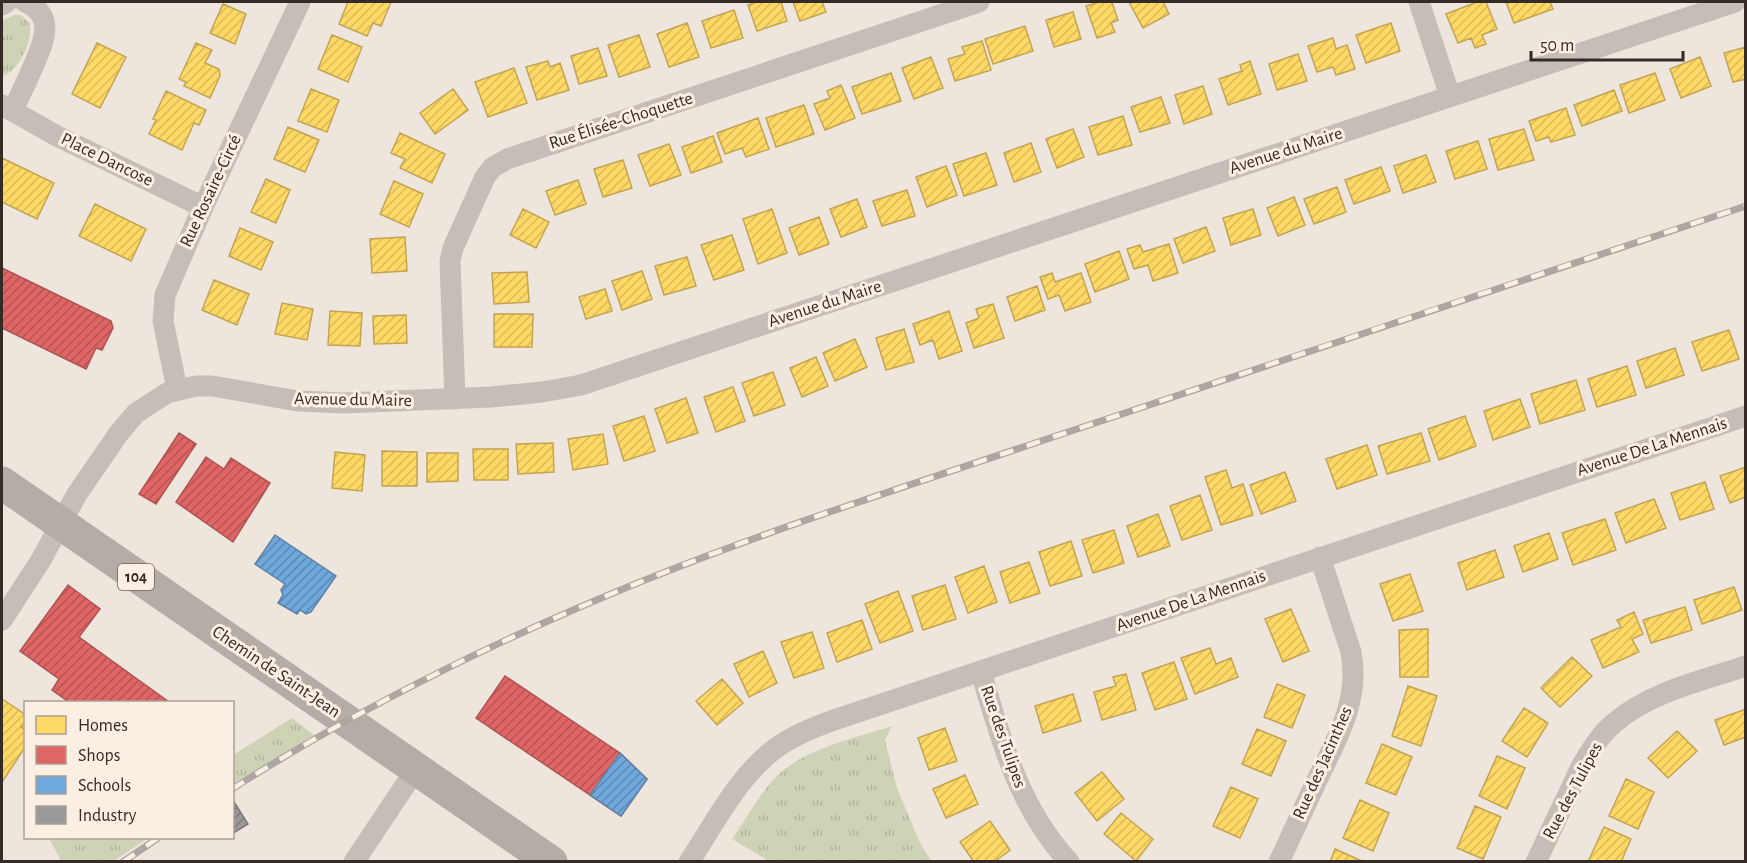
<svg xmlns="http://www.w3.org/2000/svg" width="1747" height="863" font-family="'Alegreya Sans',sans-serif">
	<defs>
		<pattern id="grass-tufts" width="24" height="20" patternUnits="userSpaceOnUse" patternTransform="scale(1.5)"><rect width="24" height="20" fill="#cfd3b6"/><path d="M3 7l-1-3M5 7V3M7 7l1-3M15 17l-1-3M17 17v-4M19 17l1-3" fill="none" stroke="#b2b59c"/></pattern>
		<pattern id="homes-hatch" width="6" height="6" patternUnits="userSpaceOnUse" patternTransform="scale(1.5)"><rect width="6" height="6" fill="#ffd966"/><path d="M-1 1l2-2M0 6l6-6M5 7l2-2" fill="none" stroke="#dbba58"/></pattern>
		<pattern id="shops-hatch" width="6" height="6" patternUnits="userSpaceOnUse" patternTransform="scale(1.5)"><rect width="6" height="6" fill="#e06666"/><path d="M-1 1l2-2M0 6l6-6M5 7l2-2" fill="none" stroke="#b65454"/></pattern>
		<pattern id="schools-hatch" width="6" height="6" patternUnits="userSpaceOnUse" patternTransform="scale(1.5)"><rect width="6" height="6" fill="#6fa8dc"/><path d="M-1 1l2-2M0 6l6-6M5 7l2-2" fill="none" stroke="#5c89b2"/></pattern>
		<pattern id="industry-hatch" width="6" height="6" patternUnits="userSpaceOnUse" patternTransform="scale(1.5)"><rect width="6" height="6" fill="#999"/><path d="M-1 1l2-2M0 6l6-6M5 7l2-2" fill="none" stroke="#7e7d7d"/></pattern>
	</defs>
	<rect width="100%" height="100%" fill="#eee5dd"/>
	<!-- grass -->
	<path fill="url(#grass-tufts)" d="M14,15H20L29,22C35,38 18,73 2,76V21Z
		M292,718L315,736L233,783V755Z
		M892,726L885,740L897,788L920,843L931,861H769L732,839C747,818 764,785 785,769C813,747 858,737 892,726Z
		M49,838H148L114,861H61Z"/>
	<!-- homes -->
	<path fill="url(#homes-hatch)" stroke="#c3a452" stroke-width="1.5" d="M348,2H391L381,26L373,23L367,36L339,24Z
		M757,2H781L787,21L757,31L748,5Z
		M793,2H822L826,12L800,21Z
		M1100,2H1112L1118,20L1111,23L1115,32L1097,38L1086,6Z
		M1129,2H1163L1169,14L1143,28Z
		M1477,2H1486L1497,29L1482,35L1486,44L1475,48L1471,38L1458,43L1446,14Z
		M1506,2H1550L1553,9L1514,23Z
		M223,4L246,14L235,44L210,33Z
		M734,10L743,38L711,48L702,21Z
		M1073,12L1081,39L1054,47L1046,20Z
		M687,23L699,57L669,67L657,34Z
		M1391,23L1400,51L1366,63L1356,35Z
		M1025,26L1033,51L993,64L985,39Z
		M332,35L362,47L348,82L318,69Z
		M639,35L650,67L619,77L608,45Z
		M1333,38L1336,49L1347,45L1355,69L1336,75L1333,67L1317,72L1308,46Z
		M982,41L991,70L955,81L948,59L965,54L962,47Z
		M97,43L126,57L100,108L72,94Z
		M196,43L212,50L205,63L219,69L220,76L210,98L184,86L186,82L179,79Z
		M1746,47V79L1733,82L1724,53Z
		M598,48L607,76L579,84L571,56Z
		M1298,54L1307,81L1277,90L1269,64Z
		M931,57L943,88L914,99L902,68Z
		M1700,57L1711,86L1681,98L1670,69Z
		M548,61L550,67L560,63L569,90L537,100L526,67Z
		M1250,61L1261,94L1228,105L1219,79L1242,71L1240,65Z
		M514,68L527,103L488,117L475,82Z
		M891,73L901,101L862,114L852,87Z
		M1655,73L1665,100L1629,113L1620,85Z
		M841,85L855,118L825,130L814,104L830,98L827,91Z
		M1203,86L1212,114L1184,124L1175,95Z
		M311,89L339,100L327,132L298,121Z
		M453,89L468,110L435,134L420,113Z
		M1614,90L1622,111L1582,126L1574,105Z
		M166,91L206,110L199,125L194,123L182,150L149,134L156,120L153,119Z
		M1161,97L1170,123L1140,132L1131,107Z
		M804,105L814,134L776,147L766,118Z
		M1566,108L1575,135L1551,142L1549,137L1536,141L1529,121Z
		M1123,116L1132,145L1098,155L1089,127Z
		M758,118L769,149L746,157L742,148L725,154L717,133Z
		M288,127L319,140L305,172L274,159Z
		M1073,129L1084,157L1057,168L1046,139Z
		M1524,129L1534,160L1498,170L1489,139Z
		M400,133L445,154L432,183L400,168L405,159L391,153Z
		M713,136L722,162L691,173L682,147Z
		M1478,141L1487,169L1455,179L1446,151Z
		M1031,143L1041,172L1014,182L1004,153Z
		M669,144L681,175L650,186L638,155Z
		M986,153L997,185L964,196L953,164Z
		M1426,155L1436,182L1403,193L1394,166Z
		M2,158L54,183L37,219L2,202Z
		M623,160L632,188L603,197L594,169Z
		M946,166L957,195L927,207L916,177Z
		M1381,167L1390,191L1354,204L1345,180Z
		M266,179L290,190L276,223L251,212Z
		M578,180L586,204L555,215L546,191Z
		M394,181L423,194L409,227L380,214Z
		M1337,187L1346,212L1314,224L1304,199Z
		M907,190L915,216L882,226L873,201Z
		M1294,197L1305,225L1278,236L1267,208Z
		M857,199L867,227L841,237L830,209Z
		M95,204L146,229L131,261L79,236Z
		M523,209L549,222L536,248L510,235Z
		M772,209L787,253L758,264L743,219Z
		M1253,209L1261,235L1231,245L1223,218Z
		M819,217L829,244L799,255L789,228Z
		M1206,227L1215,251L1183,263L1174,239Z
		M240,228L273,242L261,270L229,256Z
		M732,235L744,270L714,280L701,245Z
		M405,237L407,271L372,273L370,239Z
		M1169,244L1178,273L1153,281L1148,265L1134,269L1127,249L1140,245L1143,252Z
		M1119,251L1129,279L1095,292L1085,264Z
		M687,257L696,286L664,295L655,266Z
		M642,271L652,299L622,310L612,281Z
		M527,272L529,302L494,304L492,273Z
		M1052,273L1055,282L1081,273L1091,302L1065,311L1059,295L1048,299L1040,277Z
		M214,280L249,294L237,325L202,310Z
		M1037,286L1045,310L1015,321L1007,297Z
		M605,289L612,311L586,319L579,297Z
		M282,303L313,309L307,340L275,334Z
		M993,304L1004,338L974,348L966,323L979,318L976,309Z
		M330,311L362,313L360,346L328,345Z
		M949,311L962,351L939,359L933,340L920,345L913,324Z
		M494,314H533L532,347H494Z
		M406,315L407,343L374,344L373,316Z
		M904,329L914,362L886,370L876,338Z
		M1729,330L1739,359L1702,371L1692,342Z
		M855,339L867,367L835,381L823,353Z
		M1675,348L1684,375L1646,388L1637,361Z
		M816,357L828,386L802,397L790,368Z
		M1627,366L1636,395L1597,407L1588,379Z
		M773,372L785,405L754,416L742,383Z
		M1576,380L1585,410L1540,424L1531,394Z
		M733,387L745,421L716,432L704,397Z
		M686,398L698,433L667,443L655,409Z
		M1520,399L1530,427L1493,440L1484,411Z
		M644,416L655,451L624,461L613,426Z
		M1465,416L1476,446L1439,460L1428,429Z
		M1421,433L1430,461L1387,474L1378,446Z
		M603,434L608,464L573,470L568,439Z
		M553,443L554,472L518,474L516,444Z
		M1367,445L1377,475L1337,489L1326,459Z
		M473,449H508V480H474Z
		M382,451L417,452V486H382Z
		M335,452L365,455L362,491L332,488Z
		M427,453H458V481L427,482Z
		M1746,467V497L1730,503L1720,476Z
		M1226,470L1232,488L1243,484L1253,515L1221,525L1205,477Z
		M1285,472L1296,501L1261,514L1250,485Z
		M1705,482L1714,509L1680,520L1671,493Z
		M1200,495L1212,530L1182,540L1170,506Z
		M1654,499L1666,528L1626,543L1615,513Z
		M1158,514L1170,546L1138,557L1127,526Z
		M1605,519L1616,550L1573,565L1562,533Z
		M1114,530L1124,563L1093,573L1082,540Z
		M1549,533L1558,559L1523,572L1514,546Z
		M1071,541L1082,576L1050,586L1039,552Z
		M1495,550L1504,577L1467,590L1458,563Z
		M1029,562L1040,593L1010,603L1000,572Z
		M984,566L997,602L968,613L955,577Z
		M1410,574L1423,611L1393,621L1380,584Z
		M945,585L956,619L923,630L912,596Z
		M1734,587L1742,610L1702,624L1694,600Z
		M898,591L913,631L880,643L865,604Z
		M1685,607L1692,630L1651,643L1643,620Z
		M1291,609L1309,651L1283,662L1265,619Z
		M1634,612L1643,634L1632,639L1639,652L1603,668L1591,640L1621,627L1617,620Z
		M862,620L872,649L837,662L827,633Z
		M1428,629V677H1400L1399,630Z
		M812,632L824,668L794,678L781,642Z
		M1210,648L1216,664L1231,658L1238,677L1195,694L1181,658Z
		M763,651L777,683L749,697L734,664Z
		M1572,657L1592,676L1560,707L1541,688Z
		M1174,662L1187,699L1155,710L1142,673Z
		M1126,674L1136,710L1102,720L1094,692L1116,686L1113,677Z
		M722,679L743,703L717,725L696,701Z
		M1277,684L1305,695L1292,728L1264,717Z
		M1408,686L1437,696L1421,746L1392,736Z
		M1073,694L1081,721L1043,733L1035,706Z
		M2,699L26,715V721L21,727L26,730V746L2,782Z
		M1524,708L1548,723L1527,757L1502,741Z
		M1746,709V737L1724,745L1715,720Z
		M945,728L957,761L929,770L918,738Z
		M1257,729L1286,741L1271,776L1242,764Z
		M1677,731L1697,751L1668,778L1648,758Z
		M1382,744L1412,757L1396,795L1366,783Z
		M1497,756L1525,768L1507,809L1479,796Z
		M1102,772L1124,799L1097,821L1075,793Z
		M965,775L978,804L946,818L933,789Z
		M1626,779L1654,792L1638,829L1609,816Z
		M1231,787L1258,799L1240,838L1213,826Z
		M1360,800L1389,813L1373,851L1343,838Z
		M1475,806L1501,817L1483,859L1457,848Z
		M1121,813L1153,839L1136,861L1104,834Z
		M990,821L1010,850L994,862H974L960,842Z
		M1604,827L1631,839L1621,862H1588Z
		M1335,849L1362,861V862H1330Z"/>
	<!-- shops -->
	<path fill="url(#shops-hatch)" stroke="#ad5452" stroke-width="1.5" d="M2,268L111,321L113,328L102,350L96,348L86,369L2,328Z
		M179,433L196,444L156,504L139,494Z
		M206,457L224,469L231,458L270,483L233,542L176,502Z
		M68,585L100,609L79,637L169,702H69L52,690L59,679L20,651Z
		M505,676L620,753L647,779L621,816L476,718Z"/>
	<!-- schools -->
	<path fill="url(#schools-hatch)" stroke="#5e82a5" stroke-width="1.5" d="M275,535L336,576L311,612L306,614L300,610L297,614L278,603L283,595L281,590L285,584L255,564Z
		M620,753L647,779L621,816L590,795Z"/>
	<!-- industry -->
	<path fill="url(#industry-hatch)" stroke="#7b7876" stroke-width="1.5" d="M234,802L248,824L232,834V803Z"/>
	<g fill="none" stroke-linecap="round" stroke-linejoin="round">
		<!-- minor -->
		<path stroke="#c6bdb7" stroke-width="21" d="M1419,2L1450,96
			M2,5L7,2
			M2,105L57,136L203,207
			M12,111C20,97 26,82 33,67C43,43 57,16 25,2
			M177,389L163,321L165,295L203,207L300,2
			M455,399L450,261L453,248L485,177L493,167L507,159L979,2
			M2,620L41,560L77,494L119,433L136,413L167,393L196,386H212L298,401L344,403L491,397L542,392L581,385L1735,2
			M981,672C1001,740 1019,808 1069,862
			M354,862L416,769
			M689,862C715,823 738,776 776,748C794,735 814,727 834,720L1746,416
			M1279,862C1292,834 1305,806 1318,778C1338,737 1360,699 1351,652L1320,557
			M1536,862L1582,765C1591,750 1600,735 1613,724C1649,692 1701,681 1746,666"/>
		<!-- primary -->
		<path stroke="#b5aca6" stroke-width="33" d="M2,483L551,862"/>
		<!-- rail casing -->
		<g stroke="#aea6a1" stroke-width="7">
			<path id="rail" d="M232,789C361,707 499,639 640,582C776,527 917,483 1056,436C1286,359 1516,282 1746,206
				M123,862L158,838"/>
		</g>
		<!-- rail -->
		<use href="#rail" stroke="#fbefe3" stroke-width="4.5" stroke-dasharray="14" stroke-linecap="butt"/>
	</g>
	<g text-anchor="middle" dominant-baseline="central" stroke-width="6" stroke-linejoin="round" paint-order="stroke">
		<!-- shield labels -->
		<rect fill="#fbefe3" stroke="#71655e" stroke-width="1.5" x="118" y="564" width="36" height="26" rx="4.5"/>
		<g font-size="16" font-weight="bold" fill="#362a25">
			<text x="136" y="577">104</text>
		</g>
		<!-- street labels -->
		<g font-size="18" fill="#362a25" stroke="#fbefe3">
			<text transform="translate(621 121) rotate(-18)">Rue Élisée-Choquette</text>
			<text transform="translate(1286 151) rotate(-18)">Avenue du Maire</text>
			<text transform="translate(107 160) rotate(26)">Place Dancose</text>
			<text transform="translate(211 191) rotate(-65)">Rue Rosaire-Circé</text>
			<text transform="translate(825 304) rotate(-18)">Avenue du Maire</text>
			<text transform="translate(353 400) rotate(1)">Avenue du Maire</text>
			<text transform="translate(1652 447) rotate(-18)">Avenue De La Mennais</text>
			<text transform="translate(1191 601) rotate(-19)">Avenue De La Mennais</text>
			<text transform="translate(276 672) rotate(34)">Chemin de Saint-Jean</text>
			<text transform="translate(1003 737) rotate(71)">Rue des Tulipes</text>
			<text transform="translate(1323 763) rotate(-66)">Rue des Jacinthes</text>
			<text transform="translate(1573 791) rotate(-62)">Rue des Tulipes</text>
		</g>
	</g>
	<!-- border -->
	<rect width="1747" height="863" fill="none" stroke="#362a25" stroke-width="6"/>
	<!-- legend -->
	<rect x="24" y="701" width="210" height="138" fill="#fbefe3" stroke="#aca097" stroke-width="1.5"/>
	<rect x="36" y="716" width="30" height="18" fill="#ffd966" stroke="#aca097" stroke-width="1.5"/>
	<text x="78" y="731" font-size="18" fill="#362a25">Homes</text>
	<rect x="36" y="746" width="30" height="18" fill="#e06666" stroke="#aca097" stroke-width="1.5"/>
	<text x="78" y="761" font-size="18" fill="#362a25">Shops</text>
	<rect x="36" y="776" width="30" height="18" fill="#6fa8dc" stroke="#aca097" stroke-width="1.5"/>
	<text x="78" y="791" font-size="18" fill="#362a25">Schools</text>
	<rect x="36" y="806" width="30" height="18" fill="#999999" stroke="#aca097" stroke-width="1.5"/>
	<text x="78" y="821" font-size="18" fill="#362a25">Industry</text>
	<!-- scale -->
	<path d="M1531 51v9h152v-9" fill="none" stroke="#362a25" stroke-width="3"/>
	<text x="1540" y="51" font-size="18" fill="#362a25" stroke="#fbefe3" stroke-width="4.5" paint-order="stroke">50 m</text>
</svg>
